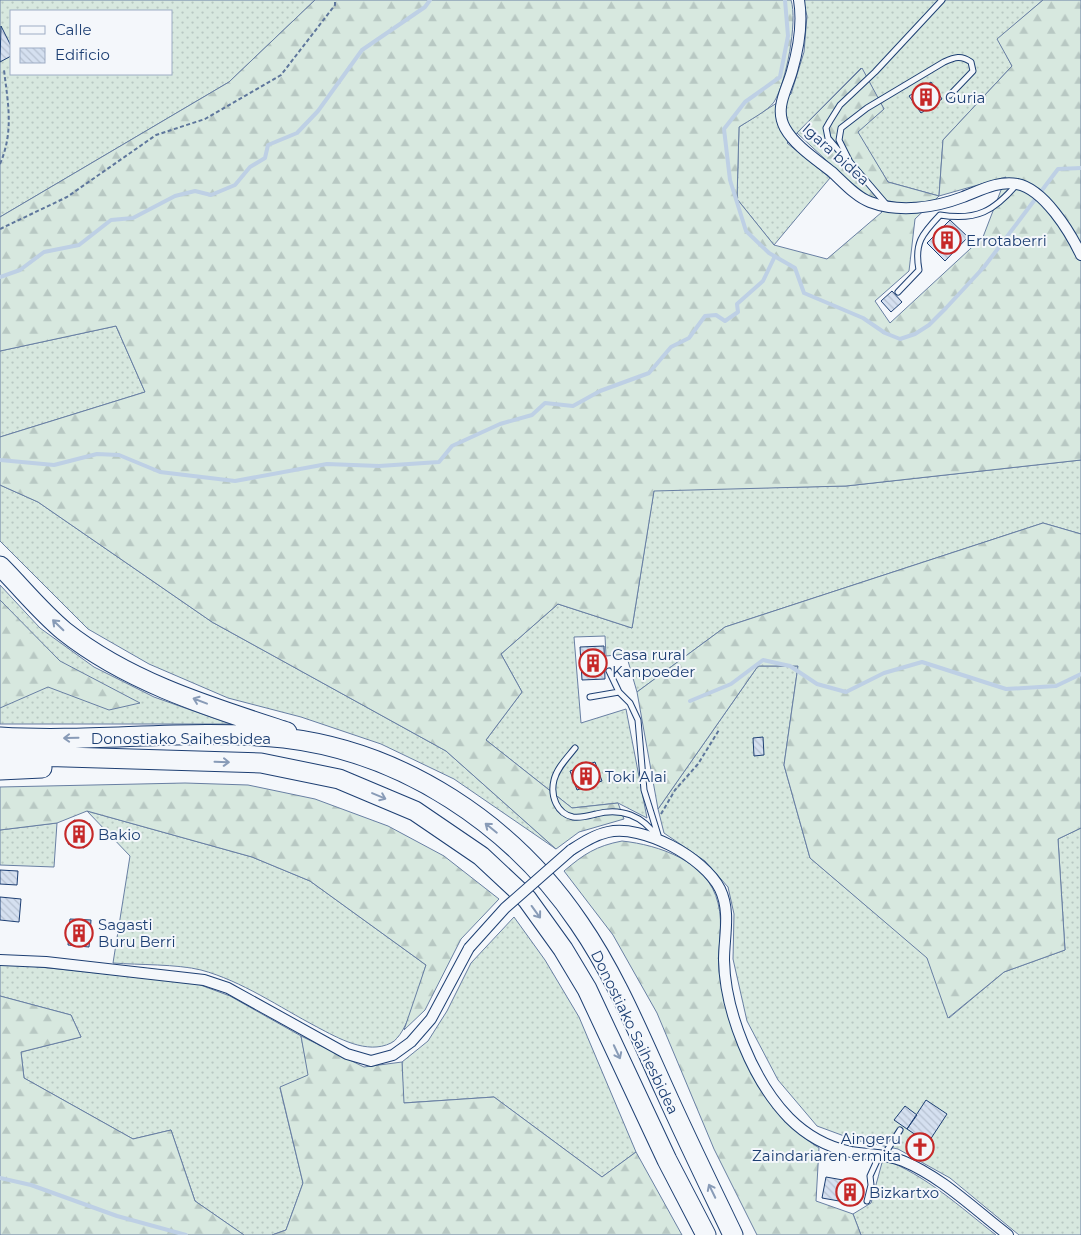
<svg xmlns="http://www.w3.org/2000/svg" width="1081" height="1235" font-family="Montserrat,sans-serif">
	<defs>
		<pattern id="grass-dots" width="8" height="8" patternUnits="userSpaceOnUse" patternTransform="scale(1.25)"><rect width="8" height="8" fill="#d7e8df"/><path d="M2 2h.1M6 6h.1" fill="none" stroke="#b8c8c3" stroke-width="1.8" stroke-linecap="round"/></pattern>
		<pattern id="forest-firs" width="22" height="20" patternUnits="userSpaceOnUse" patternTransform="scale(1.25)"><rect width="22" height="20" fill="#d7e8df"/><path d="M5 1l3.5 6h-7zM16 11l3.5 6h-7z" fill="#b8c8c3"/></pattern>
		<pattern id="building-back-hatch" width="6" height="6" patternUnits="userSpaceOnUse" patternTransform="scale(1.25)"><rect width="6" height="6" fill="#d5e0f0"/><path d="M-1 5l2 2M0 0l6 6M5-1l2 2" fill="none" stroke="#b6c1d1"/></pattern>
	</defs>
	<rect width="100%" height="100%" fill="#f4f7fb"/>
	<!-- grass -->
	<path fill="url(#grass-dots)" stroke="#687fa3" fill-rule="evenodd" d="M0,0H315L229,82L0,217ZM11,11H171V74H11Z
		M803,0H1043L998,39L1012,66L943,140L939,196L888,182L857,132L884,109L861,68L787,143L830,178L774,245L737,199L739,127L791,94L804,52L807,16Z
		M116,326L145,392L0,437V351Z
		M1081,460V534L1043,523L725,627L637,692L626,654L606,656L605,636L574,637L581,723L626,709L647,818L618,803L572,808L486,740L522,692L501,654L558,604L632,628L654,490L846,486Z
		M0,485L38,502L212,622L446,751L556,849L454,779L381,744L301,717L228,698L149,664L88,629L0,541Z
		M0,585L40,628L94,667L154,697L230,724H0Z
		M758,666H798L784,765L810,858L928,958L949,1018L1004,972L1065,950L1058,839L1081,828V1235H1019L950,1178L898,1149L855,1140L817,1126L778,1080L747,1021L733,959L734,914L728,887L705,861L664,833L658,809Z
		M87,811L252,857L310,881L426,965C420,983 408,1035 391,1043C367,1055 338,1038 317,1027C279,1007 242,981 201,970C177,964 139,965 113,963L130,856Z
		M57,823L54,867L0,865V830Z
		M514,917L545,960L579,1017L636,1152L602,1177L494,1097L403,1103L402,1062L428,1041L447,1011L471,963Z
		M0,963L195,983L230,996L301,1036L309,1075L280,1088L303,1183L286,1230L272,1235H244L195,1201L171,1130L133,1139L24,1078L21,1052L81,1037L71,1015L0,996Z
		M883,1159C926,1175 960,1207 996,1235H861L853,1214L871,1203Z"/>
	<!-- forest -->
	<path fill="url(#forest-firs)" stroke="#687fa3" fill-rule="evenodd" d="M315,0H791C798,21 786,83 774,102C769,110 748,121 739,127L737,199L774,245L827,259L882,212L797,133L862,68L884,109L858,132L888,182L939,196L943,140L1012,66L997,39L1043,0H1081V460L846,486L654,491L632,628L558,604L501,654L522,692L486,740L572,808L618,803L624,819L579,832L556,849L446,751L212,622L38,502L0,485V437L145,392L116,326L0,351V217L229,82ZM1006,177L983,237L890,323L875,301L909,271L915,219L939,196Z
		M1043,523L1081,534V828L1058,839L1065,950L1004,972L948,1018L927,958L810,858L784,765L798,666H758L658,809L637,692L725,627Z
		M0,600L60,661L140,703L109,710L48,687L0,708Z
		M185,783L248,785L315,799L388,826L444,856L499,899L461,939L425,1010L404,1030L426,965L310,881L252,857L87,811L57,823L0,830V787Z
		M622,841C659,845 708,861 718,903C724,925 717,949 719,971C722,994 731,1015 739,1036C759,1084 773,1119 819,1148L816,1201L853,1214L861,1235H757L714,1149L657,1013L613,935L564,871C584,854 596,846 622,841Z
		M0,996L71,1015L81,1037L21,1052L24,1078L133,1139L171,1130L195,1201L244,1235H0Z
		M301,1036L364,1067L402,1062L404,1103L494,1097L602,1177L636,1152L682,1235H272L286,1230L303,1183L280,1087L308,1075Z"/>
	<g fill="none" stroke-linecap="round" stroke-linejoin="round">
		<!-- stream -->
		<path stroke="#bed0e5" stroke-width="4" d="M785,0L788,36L780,77L745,102L724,129L730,180L746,231L769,253L795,268L804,293L863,318L885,333L900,339L915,334L929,325L946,308L984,267L1058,169L1081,168
			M0,277L20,270L44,252L79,245L111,220L133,218L175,196L195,191L211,195L235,185L250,167L265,158L268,145L297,133L318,111L362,50L425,7L430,0
			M0,460L54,465L97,454L119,455L160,472L235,481L327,464L379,466L439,462L452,446L500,424L532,415L545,403L573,406L600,391L649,373L671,347L689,338L705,316L716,315L725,321L738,312L737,304L763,281L775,256
			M690,701L731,684L763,660L790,666L817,684L846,692L884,673L922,662L1006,689L1056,686L1081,674
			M0,1178L31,1185L117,1216L186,1235"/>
	</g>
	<!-- building -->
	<path fill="url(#building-back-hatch)" stroke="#1d3f73" d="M1,26L11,46V56L0,62Z
		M931,82L942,99L921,113L909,96Z
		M950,220L968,237L945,261L927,243Z
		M892,291L902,302L891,312L881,301Z
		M604,646L605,679L582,680L580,647Z
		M763,737L764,755L754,756L753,738Z
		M595,762L602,781L577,790L570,771Z
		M74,820L90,824L84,848L68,844Z
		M0,870L18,871L17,885L0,884Z
		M0,897L21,899L19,922L0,920Z
		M70,919L91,920L89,947L68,945Z
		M926,1100L947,1114L928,1143L907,1129Z
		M905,1106L917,1115L907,1129L894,1120Z
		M826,1177L843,1180L839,1201L822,1198Z
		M843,1180L862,1184L858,1204L839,1201Z"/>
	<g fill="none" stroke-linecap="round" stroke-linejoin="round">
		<!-- lane casing -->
		<g stroke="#1d3f73" stroke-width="7">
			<path id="lane" d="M844,157L828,138L826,128L830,121L840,105L875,72L942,0
				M886,204L850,162L839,140L841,128L867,108L944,62C955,57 961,55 971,62L973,71L950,95
				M898,292L919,270C914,243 922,234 940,215C977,221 994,211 1017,184
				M609,671L619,692L630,703L638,720L644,790L658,835
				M590,697L619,692
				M575,748C567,758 557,768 554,780C550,796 557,814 573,817C582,818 588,816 596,814C621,807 643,816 657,837
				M884,1155L900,1130
				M867,1201L871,1185L870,1176L880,1154"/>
		</g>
		<!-- street casing -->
		<g stroke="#1d3f73" stroke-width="12">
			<path id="street" d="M799,0C803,24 799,47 792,71C787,90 774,108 785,128C795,146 817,160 832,172C843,182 856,197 870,202C899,213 934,208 963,197C979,191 999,180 1017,184C1044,189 1070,232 1081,255
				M571,850C582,843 594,835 608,832C642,824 704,857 720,889C731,912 724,936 724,960C725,1012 753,1081 789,1118C806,1135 827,1147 851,1152C869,1155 886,1154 903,1161C942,1177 975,1210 1008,1235
				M0,960L46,962L204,980L228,988L347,1054L371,1061L393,1055L411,1042L431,1019L469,948"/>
		</g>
		<!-- highway casing -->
		<g stroke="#1d3f73" stroke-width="21">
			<path id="highway" d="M0,566C21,587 41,612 64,631C128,682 210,707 287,732
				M0,737C94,743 189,728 284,738C403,752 512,824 579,923C615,975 639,1034 665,1091C687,1140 710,1187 733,1235
				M0,755L261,763L339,779L415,811L481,856L527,899L563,949L587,989L667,1160L706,1235
				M0,770L42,768"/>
		</g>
		<!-- path -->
		<path stroke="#5e769c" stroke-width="2" stroke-dasharray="4 2.5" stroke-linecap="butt" d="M0,164C14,131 8,104 4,70
			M0,229L67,197L156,135L205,119L281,75L335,5V0
			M661,814L675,790L698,764L719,730"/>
		<!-- lane -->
		<use href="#lane" stroke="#f4f7fb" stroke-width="5"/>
		<!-- street -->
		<use href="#street" stroke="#f4f7fb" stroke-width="10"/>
		<!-- highway -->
		<use href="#highway" stroke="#f4f7fb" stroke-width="19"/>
		<!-- street-bridge casing -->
		<g stroke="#1d3f73" stroke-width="12" stroke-linecap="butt">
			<path id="street-bridge" d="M469,948L505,908L571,850"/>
		</g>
		<!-- street-bridge -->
		<use href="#street-bridge" stroke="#f4f7fb" stroke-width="10"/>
	</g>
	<!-- one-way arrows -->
	<defs><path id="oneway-shaft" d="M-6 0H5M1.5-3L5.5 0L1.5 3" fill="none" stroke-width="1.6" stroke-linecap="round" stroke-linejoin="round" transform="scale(1.25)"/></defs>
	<g stroke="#889bb7">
		<use href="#oneway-shaft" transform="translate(58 625) rotate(-136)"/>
		<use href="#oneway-shaft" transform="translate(200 701) rotate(-159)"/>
		<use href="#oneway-shaft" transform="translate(71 738) rotate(179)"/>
		<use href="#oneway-shaft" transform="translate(222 762) rotate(2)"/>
		<use href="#oneway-shaft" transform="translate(379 796) rotate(23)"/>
		<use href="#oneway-shaft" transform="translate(491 828) rotate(-141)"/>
		<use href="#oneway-shaft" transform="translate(536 912) rotate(54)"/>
		<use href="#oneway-shaft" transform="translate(617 1052) rotate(65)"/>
		<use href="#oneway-shaft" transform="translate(712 1191) rotate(-116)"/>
	</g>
	<!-- icons -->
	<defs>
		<g id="building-ring" transform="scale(1.4375)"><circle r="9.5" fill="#f4f7fb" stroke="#c62828" stroke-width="1.5"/><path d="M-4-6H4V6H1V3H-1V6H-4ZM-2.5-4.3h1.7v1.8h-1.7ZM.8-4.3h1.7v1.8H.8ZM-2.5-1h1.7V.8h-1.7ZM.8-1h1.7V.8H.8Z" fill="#c62828"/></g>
		<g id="church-ring" transform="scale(1.4375)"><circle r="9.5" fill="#f4f7fb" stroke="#c62828" stroke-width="1.5"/><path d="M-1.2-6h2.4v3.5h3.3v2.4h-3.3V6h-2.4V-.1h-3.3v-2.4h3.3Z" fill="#c62828"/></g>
	</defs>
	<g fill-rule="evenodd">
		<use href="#building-ring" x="926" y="97"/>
		<use href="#building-ring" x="947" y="240"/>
		<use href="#building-ring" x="593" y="663"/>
		<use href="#building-ring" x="586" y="776"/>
		<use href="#building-ring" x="79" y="834"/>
		<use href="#building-ring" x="79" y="933"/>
		<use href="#church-ring" x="920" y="1147"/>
		<use href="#building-ring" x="850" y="1192"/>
	</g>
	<g text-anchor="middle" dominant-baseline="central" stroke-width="4" stroke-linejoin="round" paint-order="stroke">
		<!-- poi labels -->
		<g font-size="15" fill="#1d3f73" stroke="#f4f7fb" text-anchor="start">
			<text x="945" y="97">Guria</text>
			<text x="966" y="240">Errotaberri</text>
			<text x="612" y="654">Casa rural<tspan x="612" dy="17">Kanpoeder</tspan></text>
			<text x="605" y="776">Toki Alai</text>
			<text x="98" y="834">Bakio</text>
			<text x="98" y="924">Sagasti<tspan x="98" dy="17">Buru Berri</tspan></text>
			<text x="901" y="1138" text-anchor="end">Aingeru<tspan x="901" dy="17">Zaindariaren ermita</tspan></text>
			<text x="869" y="1192">Bizkartxo</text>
		</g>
		<!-- street labels -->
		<g font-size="15" fill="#1d3f73" stroke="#f4f7fb">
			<text transform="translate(836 154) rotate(42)">Igara bidea</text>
			<text x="181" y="738">Donostiako Saihesbidea</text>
			<text transform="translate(635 1032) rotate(64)">Donostiako Saihesbidea</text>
		</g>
	</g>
	<!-- legend -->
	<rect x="10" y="10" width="162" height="65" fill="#f4f7fb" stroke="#9eadc5"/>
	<rect x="20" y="26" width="25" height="8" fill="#f4f7fb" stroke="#9eadc5"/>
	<text x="55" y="35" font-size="15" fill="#1d3f73">Calle</text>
	<rect x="20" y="48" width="25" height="15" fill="url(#building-back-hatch)" stroke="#9eadc5"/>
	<text x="55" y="60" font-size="15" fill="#1d3f73">Edificio</text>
</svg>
